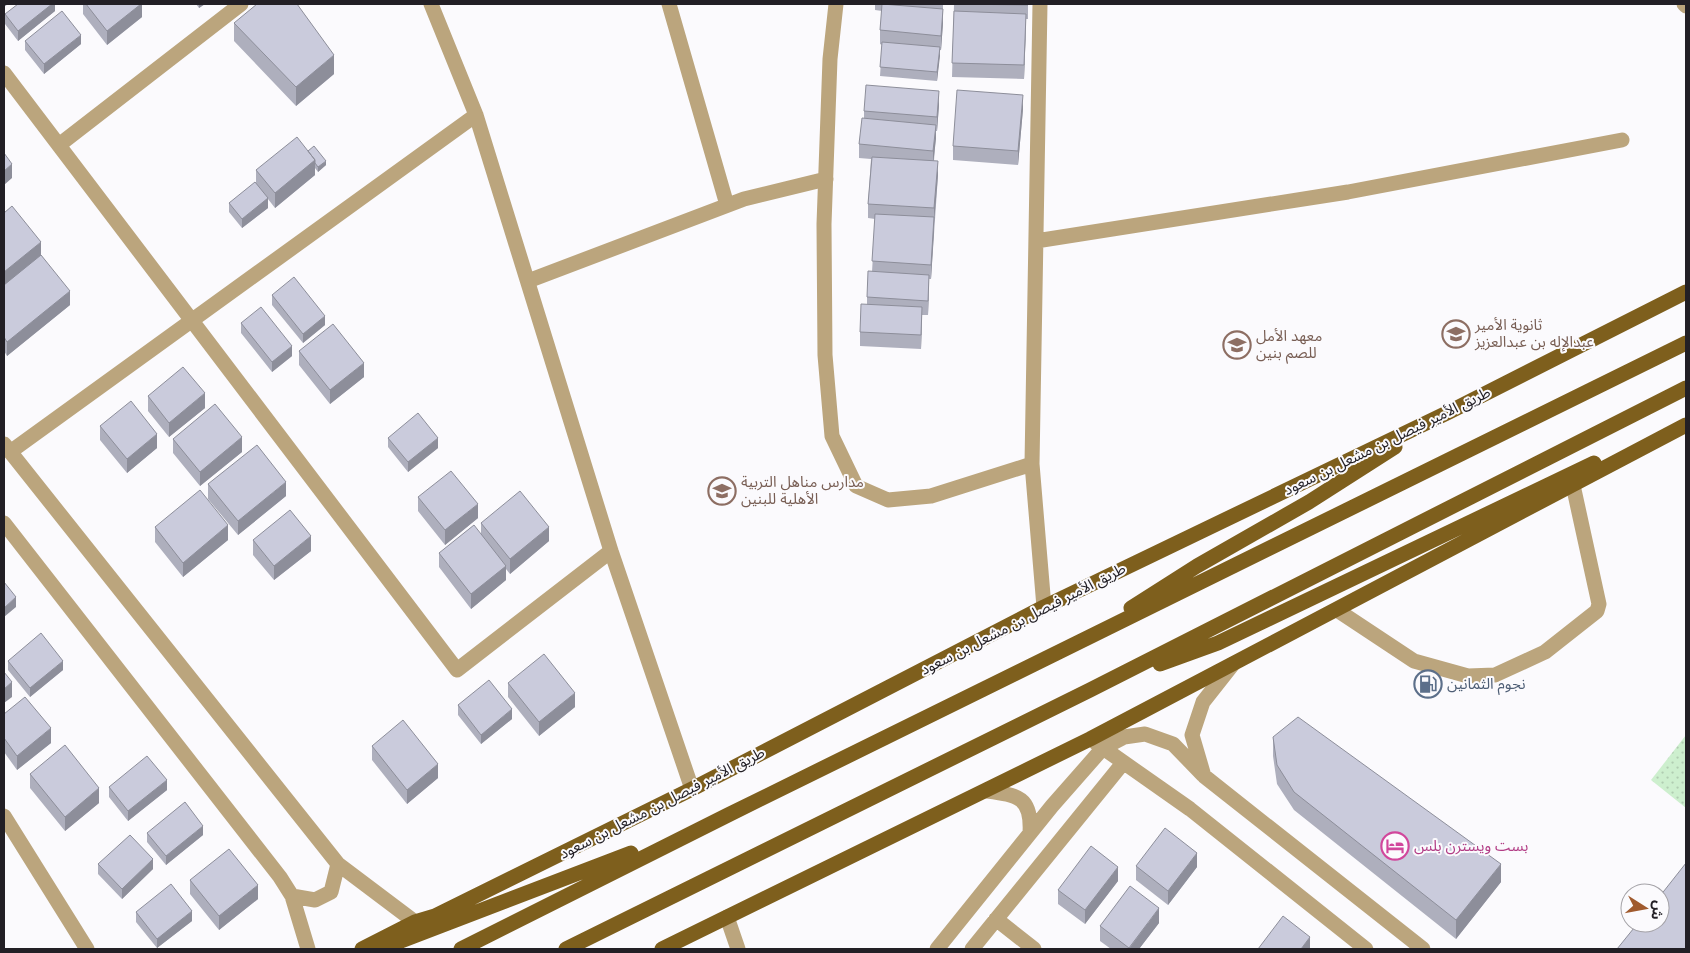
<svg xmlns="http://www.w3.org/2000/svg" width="1690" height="953" font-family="Georgia,'Noto Sans Arabic',serif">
	<defs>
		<pattern id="green-dots" width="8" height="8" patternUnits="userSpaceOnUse" patternTransform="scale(1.25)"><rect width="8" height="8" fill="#cdefce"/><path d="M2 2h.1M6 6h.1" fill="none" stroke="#b0ccb1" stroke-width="1.8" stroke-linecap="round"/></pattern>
	</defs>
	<rect width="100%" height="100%" fill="#fbfafd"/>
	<!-- green -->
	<path fill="url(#green-dots)" d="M1686,735V808L1651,780Z"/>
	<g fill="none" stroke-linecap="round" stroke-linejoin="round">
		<!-- minor -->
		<path stroke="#bba57d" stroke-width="15" d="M431,4L476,115L611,551L692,789
			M669,4L727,205
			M836,4L830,59L824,224L825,355L832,436L856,486L888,500L931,496L1032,464
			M1040,4L1032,464L1044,607
			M1684,4L1686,6
			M4,73L457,670L611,551
			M59,145L241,4
			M1036,241L1348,192L1622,140
			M528,281L744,199L826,179
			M4,444L338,864L415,922
			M10,452L476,115
			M4,523L280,877L292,896L308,949
			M1337,610L1414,661L1468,676L1495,675L1545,652L1597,611L1599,604L1573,485
			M1233,664L1203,702L1192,735L1204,776L1423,949
			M1096,743L1190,809L1366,949
			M987,791C1018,795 1032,797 1030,833
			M4,816L87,949
			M292,896L315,900L331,892L338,864
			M727,917L738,949
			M996,919L1034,949
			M937,949L1052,806L1103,748L1124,737L1145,734L1173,744L1203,775
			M972,949L1123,763"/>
		<!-- major -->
		<path stroke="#7e5f1d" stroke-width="15" d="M1131,608L1197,566L1309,502L1395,447
			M1160,664L1218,643L1594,463
			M362,949L415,922L435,916L692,789L1044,607L1449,412L1686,292
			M380,949L631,853
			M461,949L728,815L1686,343
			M566,949L1090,690L1686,388
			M662,949L1090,739L1686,425"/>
	</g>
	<!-- wall -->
	<path fill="#aeafbd" d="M55,4V11L18,41L5,24V14Z
		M83,4H142V17L107,45L83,14Z
		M196,4H205L199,8Z
		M875,4H943V23L941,50H940L937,81L880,76L882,45L880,44V30L882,11L875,10Z
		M954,4H1028V19H1026L1024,79L952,77Z
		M234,23L334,74L296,106L234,41Z
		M25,41L81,44L44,74L25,50Z
		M939,105L937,131H936L934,161L938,175L931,279H929L928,315H922L921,349L860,346V332L867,304V297L872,272L875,219L868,218V204L871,159L859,158V144L864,118V111Z
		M1023,109L1018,165L953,160V146Z
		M308,151L326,165L318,172L315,168V175L275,208L268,199V208L242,228L229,212V203L256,184V170Z
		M4,213L41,255L70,305L7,356L4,351Z
		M272,295L325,325L303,343L272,305Z
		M241,323L292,356L272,372L241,333Z
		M299,351L364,377L330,404L299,365Z
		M148,396L205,408L169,437L148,411Z
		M100,426L157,448L127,473L100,440Z
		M388,438L438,448L408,472L388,447Z
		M173,439L242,452L200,486L173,453Z
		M208,484L286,496L238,535L208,499Z
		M418,497L478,518L445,545L418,511Z
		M481,523L549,541L510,574L506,569V580L471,609L439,567V553L481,534Z
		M155,527L228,540L183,577L155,542Z
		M253,540L311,551L274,580L253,555Z
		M8,661L63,670L30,697L8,670Z
		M508,683L575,707L539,736L508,697Z
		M458,705L512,719L481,744L458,715Z
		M4,714L51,743L17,770L4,752Z
		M1273,737L1501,882L1456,939L1294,810L1277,784L1273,756Z
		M372,746L438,778L407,804L372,760Z
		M30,774L99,803L65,831L30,788Z
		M109,787L167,790L128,821L109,797Z
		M147,833L203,835L166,865L147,842Z
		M98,864L153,869L122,899L98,874Z
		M1136,866L1197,867L1168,905L1136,880Z
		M190,880L258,899L219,930L190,894Z
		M1118,881L1085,924L1058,904V890Z
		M136,912L192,921L157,948L136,922Z
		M1159,923L1139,949H1111L1100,941V926Z"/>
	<!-- shaded-wall -->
	<path fill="#8d8e9a" d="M4,4H8L4,7Z
		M52,4H55V11L18,41V31Z
		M141,4H142V17L107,45V31Z
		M199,4H205L199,8Z
		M943,9V23L941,50V36Z
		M1026,14V28L1024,79V65Z
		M81,35V44L44,74V64Z
		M940,47V56L937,81V72Z
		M334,55V74L296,106V87Z
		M939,91V105L937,131V117Z
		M1023,95V109L1018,165V151Z
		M936,125V139L933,165V151Z
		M315,160V175L275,208V193Z
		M326,161V165L318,172V167Z
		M938,161V175L934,223V208Z
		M12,164V178L4,185V171Z
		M268,198V208L242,228V219Z
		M934,217V231L931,279V265Z
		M41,242V257L4,286V272Z
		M929,275V289L928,315V301Z
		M70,291V305L7,356V342Z
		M922,307V321L921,349V335Z
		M325,316V325L303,343V334Z
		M292,346V356L272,372V362Z
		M364,363V377L330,404V390Z
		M205,393V408L169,437V423Z
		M157,434V448L127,473V459Z
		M242,437V452L200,486V472Z
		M438,438V448L408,472V462Z
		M286,482V496L238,535V521Z
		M478,504V518L445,545V530Z
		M228,525V540L183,577V563Z
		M549,527V541L510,574V559Z
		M311,536V551L274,580V566Z
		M506,566V580L471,609V594Z
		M16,597V607L4,617V608Z
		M63,661V670L30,697V688Z
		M12,682V697L4,703V689Z
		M575,693V707L539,736V722Z
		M512,709V719L481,744V735Z
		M51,728V743L17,770V756Z
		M438,764V778L407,804V790Z
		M167,780V790L128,821V811Z
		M99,788V803L65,831V817Z
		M203,826V835L166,865V856Z
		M1197,853V867L1168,905V891Z
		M153,859V869L122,899V889Z
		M1501,864V882L1456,939V920Z
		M1118,867V881L1085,924V910Z
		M258,885V899L219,930V916Z
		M1159,908V923L1139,949H1129Z
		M192,911V921L157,948V939Z
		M1310,937V949H1301Z"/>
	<!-- building -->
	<path fill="#cacbdc" stroke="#8d8e9a" d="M18,4H52L18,31L5,14Z
		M86,4H141L107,31Z
		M257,4H297L334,55L296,87L234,23Z
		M882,4L943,9L941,36L880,30Z
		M954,4H1028V5Z
		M62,11L81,35L44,64L25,41Z
		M954,11L1026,14L1024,65L952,63Z
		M882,42L940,47L937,72L880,67Z
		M866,85L939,91L937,117L864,111Z
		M957,90L1023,95L1018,151L953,146Z
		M862,118L936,125L933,151L859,144Z
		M297,137L315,160L275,193L256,170Z
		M314,146L326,161L318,167L315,163V160L308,151Z
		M4,153L12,164L4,171Z
		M872,157L938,161L934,208L868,204Z
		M255,182L268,198L242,219L229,203Z
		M12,206L41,242L4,272V213Z
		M875,214L934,217L931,265L872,261Z
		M41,255L70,291L7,342L4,337V285Z
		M868,271L929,275L928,301L867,297Z
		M294,277L325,316L303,334L272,295Z
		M861,304L922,307L921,335L860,332Z
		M261,307L292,346L272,362L241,323Z
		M333,324L364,363L330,390L299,351Z
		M183,367L205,393L169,423L148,396Z
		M131,401L157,434L127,459L100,426Z
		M215,404L242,437L200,472L173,439Z
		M418,413L438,438L408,462L388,438Z
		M257,445L286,482L238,521L208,484Z
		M451,471L478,504L445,530L418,497Z
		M200,490L228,525L183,563L155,527Z
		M520,491L549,527L510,559L481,523Z
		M290,510L311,536L274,566L253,540Z
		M474,525L506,566L471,594L439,553Z
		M4,582L16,597L4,608Z
		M41,633L63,661L30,688L8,661Z
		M544,654L575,693L539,722L508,683Z
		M4,672L12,682L4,689Z
		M489,680L512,709L481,735L458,705Z
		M25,697L51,728L17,756L4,738V714Z
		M1298,717L1501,864L1456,920L1294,792L1277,765L1273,737Z
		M403,720L438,764L407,790L372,746Z
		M65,745L99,788L65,817L30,774Z
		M147,756L167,780L128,811L109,787Z
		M185,802L203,826L166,856L147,833Z
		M1165,828L1197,853L1168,891L1136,866Z
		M130,835L153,859L122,889L98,864Z
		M1091,846L1118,867L1085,910L1058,890Z
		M229,849L258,885L219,916L190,880Z
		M1686,863V949H1617L1638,923H1660V896Z
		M171,884L192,911L157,939L136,912Z
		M1130,886L1159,908L1129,948L1100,926Z
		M1283,916L1310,937L1301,949H1258Z"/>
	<!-- icons -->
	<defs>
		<g id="school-ring" transform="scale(1.4375)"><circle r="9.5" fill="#fbfafd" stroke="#8d6e63" stroke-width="1.5"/><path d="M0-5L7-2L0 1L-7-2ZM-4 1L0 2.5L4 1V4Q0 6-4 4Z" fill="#8d6e63"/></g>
		<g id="fuel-ring" transform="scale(1.4375)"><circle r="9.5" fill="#fbfafd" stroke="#5c6f8a" stroke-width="1.5"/><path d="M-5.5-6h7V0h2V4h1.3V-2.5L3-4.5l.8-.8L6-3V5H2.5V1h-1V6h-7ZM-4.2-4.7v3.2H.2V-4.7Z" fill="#5c6f8a"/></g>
		<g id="hotel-ring" transform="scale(1.4375)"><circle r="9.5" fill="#fbfafd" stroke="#d1479c" stroke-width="1.5"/><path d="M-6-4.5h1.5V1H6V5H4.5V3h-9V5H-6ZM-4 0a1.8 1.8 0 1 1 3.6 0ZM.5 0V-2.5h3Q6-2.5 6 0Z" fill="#d1479c"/></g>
	</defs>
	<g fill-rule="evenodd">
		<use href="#school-ring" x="1456" y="334"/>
		<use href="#school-ring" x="1237" y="345"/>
		<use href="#school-ring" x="722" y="491"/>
		<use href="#fuel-ring" x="1428" y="684"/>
		<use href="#hotel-ring" x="1395" y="846"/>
	</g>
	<g text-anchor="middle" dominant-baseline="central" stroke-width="4" stroke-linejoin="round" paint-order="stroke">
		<!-- education labels -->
		<g font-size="15" fill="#785e54" stroke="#fbfafd" text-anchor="start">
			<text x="1475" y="325">ثانوية الأمير<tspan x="1475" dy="17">عبدالإله بن عبدالعزيز</tspan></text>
			<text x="1256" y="336">معهد الأمل<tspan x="1256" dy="17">للصم بنين</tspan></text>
			<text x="741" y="482">مدارس مناهل التربية<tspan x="741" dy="17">الأهلية للبنين</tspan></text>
		</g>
		<!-- street labels -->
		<g font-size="15" fill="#221f25" stroke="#fbfafd">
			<text transform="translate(1387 441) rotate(-26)">طريق الأمير فيصل بن مشعل بن سعود</text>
			<text transform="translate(1023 619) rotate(-27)">طريق الأمير فيصل بن مشعل بن سعود</text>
			<text transform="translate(662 803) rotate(-27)">طريق الأمير فيصل بن مشعل بن سعود</text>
		</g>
		<!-- service labels -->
		<g font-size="15" fill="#4e5e75" stroke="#fbfafd" text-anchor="start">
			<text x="1447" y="684">نجوم الثمانين</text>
		</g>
		<!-- hotel labels -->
		<g font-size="15" fill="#b23c85" stroke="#fbfafd" text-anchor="start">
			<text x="1414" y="846">بست ويسترن بلس</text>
		</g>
	</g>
	<!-- border -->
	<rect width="1690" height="953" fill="none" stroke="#221f25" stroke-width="10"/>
	<!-- north arrow -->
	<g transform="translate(1645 908) rotate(101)"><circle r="24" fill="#fbfafd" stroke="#a4a2a7"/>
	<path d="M0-4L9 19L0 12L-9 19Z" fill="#a05a2e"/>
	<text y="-8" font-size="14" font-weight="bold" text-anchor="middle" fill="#221f25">ش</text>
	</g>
</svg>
